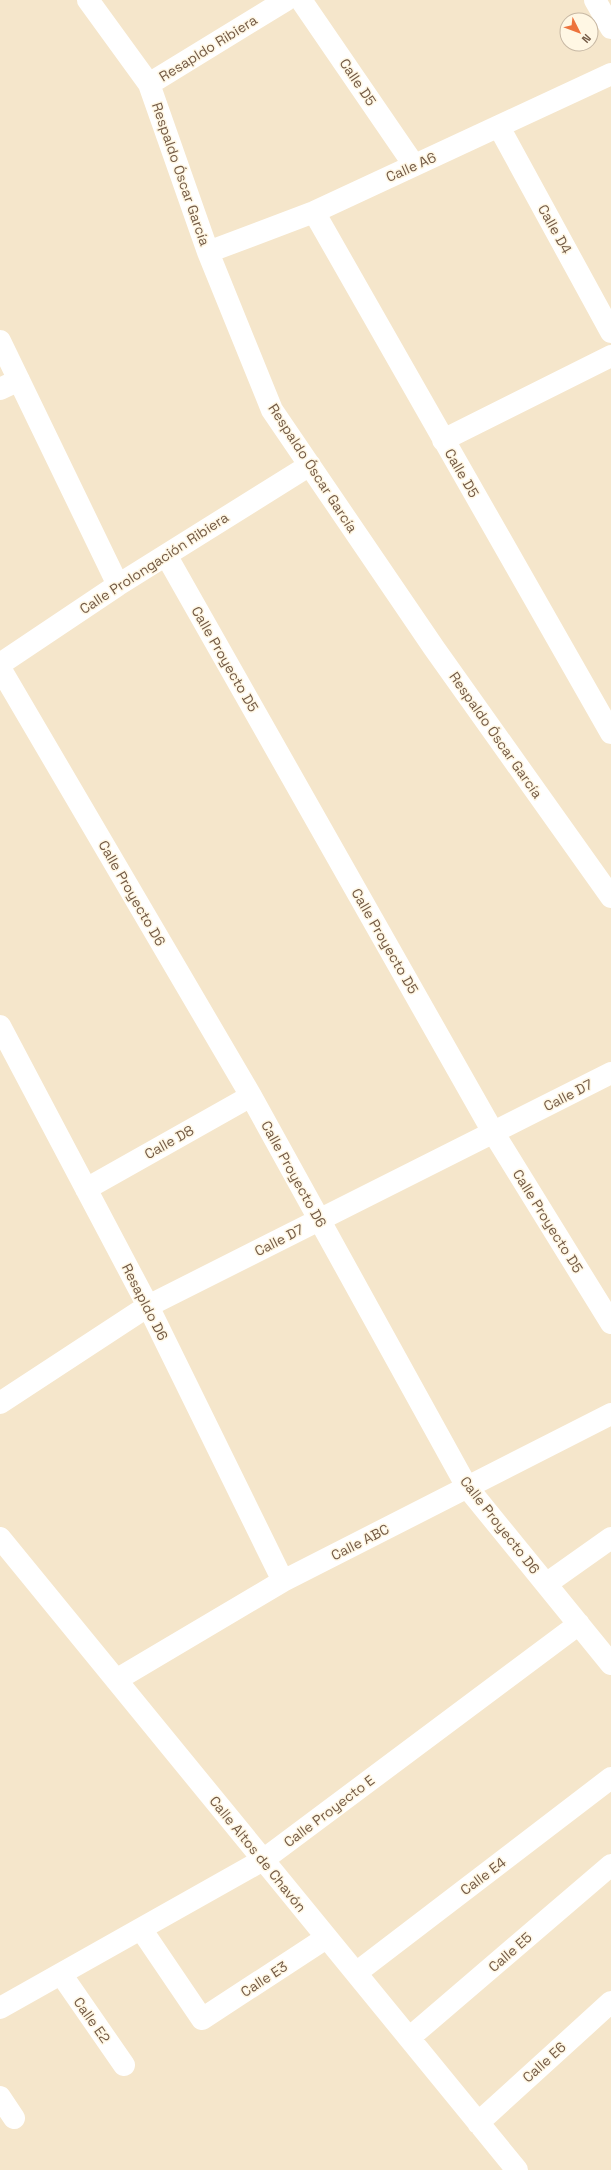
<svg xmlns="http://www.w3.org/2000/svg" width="611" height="2170" font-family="'Space Grotesk',sans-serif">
	<rect width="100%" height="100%" fill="#fdf3dd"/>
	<!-- residential -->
	<path fill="#f5e6cb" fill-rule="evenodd" d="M0,0H611V2170H0ZM567,20H591V44H567Z"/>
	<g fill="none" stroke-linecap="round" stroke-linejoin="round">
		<!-- minor -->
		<path stroke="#fff" stroke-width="22" d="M88,0L149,84L208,252L272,410L434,648L611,897
			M301,0L414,165
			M595,0L611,28
			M149,84L286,0
			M499,127L611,332
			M314,212L611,733
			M208,252L314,212L611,74
			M0,341L118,585
			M0,389L19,380
			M443,440L611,356
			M166,555L493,1132L611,1323
			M0,664L118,585L310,465
			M0,668L251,1096L467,1487L611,1664
			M0,1026L148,1306L283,1581
			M86,1189L251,1096
			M0,1403L148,1306L611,1073
			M0,1538L517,2170
			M546,1584L611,1538
			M116,1680L283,1581L611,1414
			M141,1929L202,2019L326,1938
			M356,1973L611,1778
			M61,1974L124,2065
			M0,2008L263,1860L579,1624
			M409,2038L611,1865
			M0,2097L14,2118
			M478,2123L611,2002"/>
	</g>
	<g text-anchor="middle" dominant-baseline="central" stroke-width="3" stroke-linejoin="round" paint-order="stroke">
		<!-- street labels -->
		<g font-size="14" fill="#735a45" stroke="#fff7e4">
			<text transform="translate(208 48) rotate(-32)">Resapldo Ribiera</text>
			<text transform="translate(358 82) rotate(56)">Calle D5</text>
			<text transform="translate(411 167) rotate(-24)">Calle A6</text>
			<text transform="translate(181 174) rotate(71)">Respaldo Óscar García</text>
			<text transform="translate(555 229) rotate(61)">Calle D4</text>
			<text transform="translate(313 468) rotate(57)">Respaldo Óscar García</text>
			<text transform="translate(462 473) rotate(60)">Calle D5</text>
			<text transform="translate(154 563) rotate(-33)">Calle Prolongación Ribiera</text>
			<text transform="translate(225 659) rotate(60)">Calle Proyecto D5</text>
			<text transform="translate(496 735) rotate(55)">Respaldo Óscar García</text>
			<text transform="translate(132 893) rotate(60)">Calle Proyecto D6</text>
			<text transform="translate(385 941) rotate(60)">Calle Proyecto D5</text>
			<text transform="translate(568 1095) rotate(-27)">Calle D7</text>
			<text transform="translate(169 1142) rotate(-29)">Calle D8</text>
			<text transform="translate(294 1174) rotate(61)">Calle Proyecto D6</text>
			<text transform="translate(548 1221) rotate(58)">Calle Proyecto D5</text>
			<text transform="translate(279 1240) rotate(-27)">Calle D7</text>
			<text transform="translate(145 1302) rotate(63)">Resapldo D6</text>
			<text transform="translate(500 1525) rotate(52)">Calle Proyecto D6</text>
			<text transform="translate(360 1542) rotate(-27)">Calle ABC</text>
			<text transform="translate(329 1811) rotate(-37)">Calle Proyecto E</text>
			<text transform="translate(258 1854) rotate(51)">Calle Altos de Chavón</text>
			<text transform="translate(483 1876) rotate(-37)">Calle E4</text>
			<text transform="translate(510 1952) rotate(-41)">Calle E5</text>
			<text transform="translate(264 1979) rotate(-33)">Calle E3</text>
			<text transform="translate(92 2020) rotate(55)">Calle E2</text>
			<text transform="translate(544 2062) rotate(-42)">Calle E6</text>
		</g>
	</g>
	<!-- north arrow -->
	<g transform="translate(579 32) rotate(132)"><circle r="19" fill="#fff7e4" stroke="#c7b8a4"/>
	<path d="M0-3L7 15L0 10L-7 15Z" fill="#ed733c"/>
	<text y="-6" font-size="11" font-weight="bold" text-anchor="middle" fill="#735a45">N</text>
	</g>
</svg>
